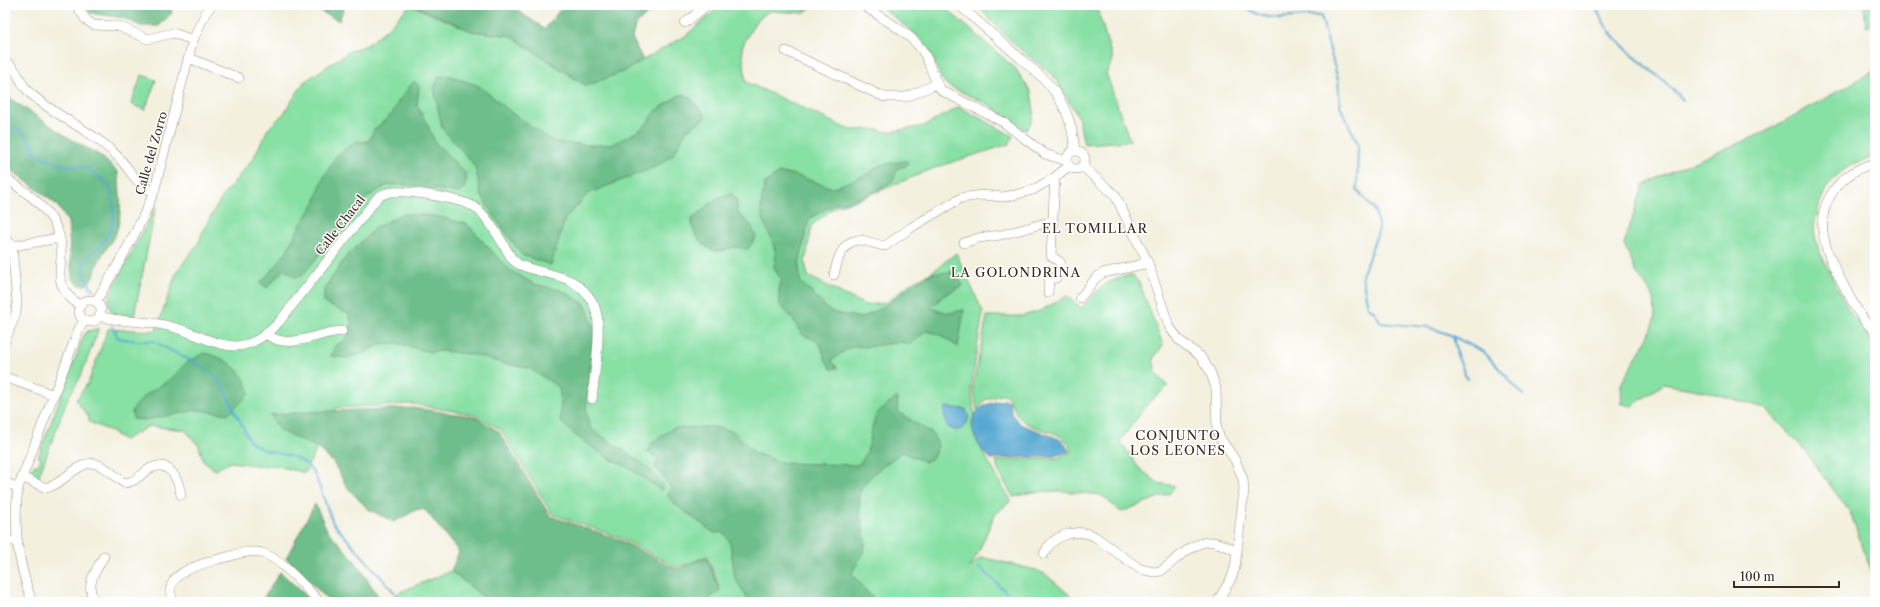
<svg xmlns="http://www.w3.org/2000/svg" width="1880" height="607" font-family="'Libre Caslon Text',serif">
	<rect width="100%" height="100%" fill="#fff"/>
	<filter id="ink" filterUnits="userSpaceOnUse"><feTurbulence type="fractalNoise" baseFrequency=".025" numOctaves="2"/><feDisplacementMap in="SourceGraphic" scale="8" xChannelSelector="R" yChannelSelector="G"/><feConvolveMatrix kernelMatrix="1 2 1 2 8 2 1 2 1" color-interpolation-filters="sRGB"/></filter>
	<filter id="wash" filterUnits="userSpaceOnUse"><feTurbulence type="fractalNoise" baseFrequency=".012" numOctaves="4" result="noise"/><feDisplacementMap in="SourceGraphic" scale="16" xChannelSelector="R" yChannelSelector="G"/><feGaussianBlur stdDeviation="0.9" result="paint"/><feColorMatrix in="noise" values="0 0 0 0 0 0 0 0 0 0 0 0 0 0 0 0 0 1.4 0 .05"/><feComposite in="paint" operator="in"/></filter>
	<g filter="url(#wash)">
		<rect width="100%" height="100%" fill="#f3f0de"/>
		<!-- green -->
		<path fill="#87e0a4" stroke="#618561" d="M410,5L472,31L511,36L586,85L625,71L643,60L685,36L722,5H812L805,13L769,11L755,22L742,47L746,82L850,130L873,129L889,132L924,126L959,107L1013,136L1009,144L937,167L860,199L836,206L812,225L805,263L808,276L865,305L886,303L912,282L932,272L956,253L983,312L971,387L978,443L1011,501L995,514L977,555L969,568L981,557L1036,570L1045,574L1078,602H705L720,590L707,556L677,568L621,538L552,514L501,430L476,415L413,404L336,408L305,473L274,465L263,466L230,462L215,470L203,460L199,446L185,430L149,426L124,440L108,430L89,422V418L76,400L88,383L108,329L156,331L177,271L199,242L203,230L224,194L253,159L268,129L284,113L304,82L350,51L367,45L389,27Z
			M879,5H942L1015,68L1031,92L1034,112L1030,125L1025,130L988,104L948,86L941,78L931,53L920,38Z
			M976,5H1096L1113,60L1106,73L1130,141L1084,144L1078,116L1053,75L1015,45Z
			M1864,5H1875V22L1866,27Z
			M1875,69V157C1843,164 1823,182 1817,215C1816,219 1814,225 1814,230C1816,249 1827,266 1835,283C1847,307 1853,323 1875,339V581L1850,512L1801,446L1765,408L1708,392L1664,384L1632,406L1622,404L1621,384L1649,335L1655,316L1654,298L1636,272L1624,244L1643,186L1663,175L1763,133L1860,79Z
			M142,75L156,80L145,110L131,104Z
			M156,206L134,316C117,315 107,317 109,296Z
			M1131,275L1139,282L1163,345L1153,359L1157,375L1168,386L1149,402L1120,441L1139,468L1158,483L1175,486L1170,493L1121,512L1101,495L1061,491L1033,492L1013,497L998,470L996,461L1058,458L1072,451C1070,447 1067,441 1063,438C1057,432 1033,429 1023,421C1013,413 1014,402 1004,394L985,400L977,410L973,387L987,316H1021L1040,311L1067,296L1081,308C1100,289 1103,281 1131,275Z
			M99,328L80,378L68,398L38,478L29,474L34,465L38,466L41,458L38,457L84,335L88,331Z
			M451,571L490,602H387L400,592Z"/>
		<!-- forest -->
		<path fill="#6dbe8a" stroke="#547454" d="M86,5H169L172,13L159,26H141L123,18L90,13Z
			M300,5H345L339,21L316,9Z
			M413,5H509L545,29L564,5H656L635,26L632,38L643,60L625,71L586,86L511,36L472,31Z
			M448,75L479,86L512,113L554,142L590,145L614,144L643,128L656,111L679,95H687L704,113L705,118L686,131L674,154L658,166L589,193L565,219L551,265L522,255L496,219L481,195L475,166L442,128L434,88L439,77Z
			M414,81L419,86L417,106L426,122L435,142L466,174C467,182 466,188 459,193C444,191 398,181 386,186C375,191 366,198 358,206L302,276L294,277L284,269L267,288L260,283L276,266L286,252L300,226L315,203L322,181L336,156L356,142L369,141L374,130L393,113L398,102Z
			M5,86L11,99L69,138L101,156L118,172C120,192 123,213 116,233C112,242 104,250 100,259C93,272 97,276 86,285H79L72,279L68,222L57,205L5,165Z
			M906,161L908,162L906,166L898,168L893,180L885,187L851,201L836,203L809,219L799,265L800,281L831,312L862,318L887,305L913,284L933,273L953,272L963,285L943,296L931,308L949,313L964,310L958,347L939,334L926,331L910,345L902,342L865,347L856,346L847,349L831,361L838,368L831,369L826,361L821,346L817,341L801,334L792,318L779,303V289L782,279L778,275L774,267C781,244 761,227 761,207C761,199 764,190 765,183L779,173L792,174L833,188L868,174L880,165Z
			M732,194L736,198L738,214L751,225L756,237L748,249C745,249 740,247 736,247C730,247 724,252 717,251C703,249 691,233 692,219L717,198Z
			M402,214L436,216L467,224L508,269L534,284L561,290L585,304L594,327L586,410L590,428C617,448 644,459 665,486L661,490L629,468L608,458L575,435L560,421L561,404L559,387L529,368L505,364L475,355L443,351L430,352L397,343L380,344L366,352L347,358L331,356L335,346L345,340L352,325L349,314L324,303V289L347,256L375,228Z
			M204,353C224,356 247,372 249,394L229,414L197,410L145,420L133,419L132,410L146,395L172,378L186,363Z
			M897,397L898,412L933,434L938,446L932,459L925,462L902,452C891,460 864,478 860,492C859,498 860,507 860,513C861,523 865,534 865,544C864,556 856,563 852,574L876,602L749,601L735,578L730,542L723,532L714,533L675,504L667,495L671,488L655,467L659,458L647,452L652,443L673,428L713,427L733,431L755,453L783,463L857,465C874,453 867,430 878,413C882,407 892,402 897,397Z
			M413,408L476,417L499,432L550,516L620,540L677,570L706,557L720,590L705,602H490L451,571L459,552L425,510L418,509L394,522L368,509L347,487L333,462L316,447L279,430L271,415L305,412Z
			M315,504L327,530L356,562L382,602H330L286,558Z
			M280,572L313,602H261Z"/>
		<!-- water -->
		<path fill="#57a8d2" stroke="#496978" d="M1004,400L1009,401L1012,415L1022,425L1062,440L1069,451L1056,456L991,459C974,444 960,416 988,404C993,402 999,401 1004,400Z
			M945,407L966,409L969,418C964,429 960,434 948,427L944,414Z"/>
		<g fill="none" stroke-linecap="round" stroke-linejoin="round">
			<!-- stream -->
			<path stroke="#57a8d2" stroke-width="2" d="M1243,5C1247,8 1252,12 1257,14C1276,22 1301,14 1321,16L1338,80L1340,106L1358,144L1357,190L1375,210L1379,229L1362,276L1368,307L1374,311L1381,323L1428,327L1448,334L1484,352L1523,395
				M1594,5C1599,14 1604,24 1610,32C1631,58 1661,75 1683,100
				M5,133L14,127L29,139L35,153L58,164L88,168L95,175L109,185C115,200 116,222 107,236C94,259 71,258 93,290
				M112,326L118,338L137,341H154C170,352 189,358 206,369C223,379 228,398 236,414C241,423 245,430 249,440C268,460 298,446 315,475L333,523L403,602
				M1453,336L1457,355L1467,379
				M979,567L1017,602"/>
		</g>
	</g>
	<g filter="url(#ink)">
		<g fill="none" stroke-linecap="round" stroke-linejoin="round">
			<!-- minor casing -->
			<g stroke="#978d7e" stroke-width="10">
				<path id="minor" d="M76,5L86,20L94,25L118,26L148,39L173,33L193,40
					M863,5C882,19 908,31 922,50C931,63 932,79 942,91L1003,122L1045,154L1067,161
					M959,5L1043,78C1063,98 1073,123 1075,151
					M685,23L707,5
					M786,51L884,97H906L937,84
					M189,58L239,78
					M5,62C19,68 19,84 30,93C56,117 92,130 117,156C131,170 135,184 154,192
					M1067 160a9 9 0 1 1 18 0a9 9 0 1 1-18 0Z
					M1875,163C1841,172 1816,202 1824,238C1827,255 1836,271 1844,286C1853,302 1860,319 1875,331
					M1082,166L1115,195L1148,263L1169,326L1179,340L1200,356L1210,371L1216,388L1217,430L1220,438L1235,460L1243,479L1244,490L1235,568L1231,579L1217,602
					M5,178C27,192 54,211 60,238C66,270 47,281 80,306
					M5,236L12,246L17,302L16,313L5,341
					M964,243L978,238L1001,235L1053,221
					M12,246L60,238
					M834,275C837,261 842,240 860,240C869,241 877,245 885,246L912,227L961,198L982,195L1003,197L1014,195L1033,190L1055,177
					M1048,293L1049,279L1056,278L1062,269L1060,262L1051,256L1055,177L1069,166
					M1080,298L1096,278L1103,273L1148,263
					M79 311a11 11 0 1 1 22 0a11 11 0 1 1-22 0Z
					M96,301C118,266 138,231 154,192L193,40L206,12L212,5
					M100,316C121,323 142,320 164,325C211,334 235,369 279,322L378,197C382,195 387,192 392,192C408,190 464,199 476,208C490,219 503,244 512,259L518,264C535,272 554,273 571,281C582,287 593,299 596,311C602,330 594,378 592,399
					M266,334C289,352 316,332 342,331
					M5,377L54,395
					M22,477L46,488C64,485 80,456 99,465C109,469 116,477 124,483C137,482 141,473 151,468C170,459 179,481 181,495
					M5,482L18,488
					M5,541H16
					M1044,554C1052,535 1076,528 1094,536L1140,569L1154,572L1161,571C1176,560 1194,540 1213,542C1221,543 1230,548 1237,551
					M32,602C18,561 13,531 18,488L79,329L85,320
					M95,602C84,585 96,571 104,556
					M174,602C158,574 201,564 219,559C233,556 248,549 262,553C279,557 307,589 320,602"/>
			</g>
			<!-- minor -->
			<use href="#minor" stroke="#fff" stroke-width="9"/>
		</g>
	</g>
	<g text-anchor="middle" dominant-baseline="central" stroke-width="3" stroke-linejoin="round" paint-order="stroke">
		<!-- street labels -->
		<g font-size="12" fill="#3b2a1e" stroke="#fff">
			<text transform="translate(151 153) rotate(-74)">Calle del Zorro</text>
			<text transform="translate(340 225) rotate(-52)">Calle Chacal</text>
		</g>
		<!-- neighbourhood labels -->
		<g font-size="13" letter-spacing="1" fill="#3b2a1e" stroke="#fff">
			<text x="1095" y="228">EL TOMILLAR</text>
			<text x="1016" y="272">LA GOLONDRINA</text>
			<text x="1178" y="435">CONJUNTO<tspan x="1178" dy="15">LOS LEONES</tspan></text>
		</g>
	</g>
	<!-- margin -->
	<rect width="1880" height="607" fill="none" stroke="#fff" stroke-width="20"/>
	<!-- scale -->
	<path d="M1734 581v6h105v-6" fill="none" stroke="#3b2a1e" stroke-width="2"/>
	<text x="1740" y="581" font-size="12" fill="#3b2a1e" stroke="#ffffff" stroke-width="3" paint-order="stroke">100 m</text>
</svg>
